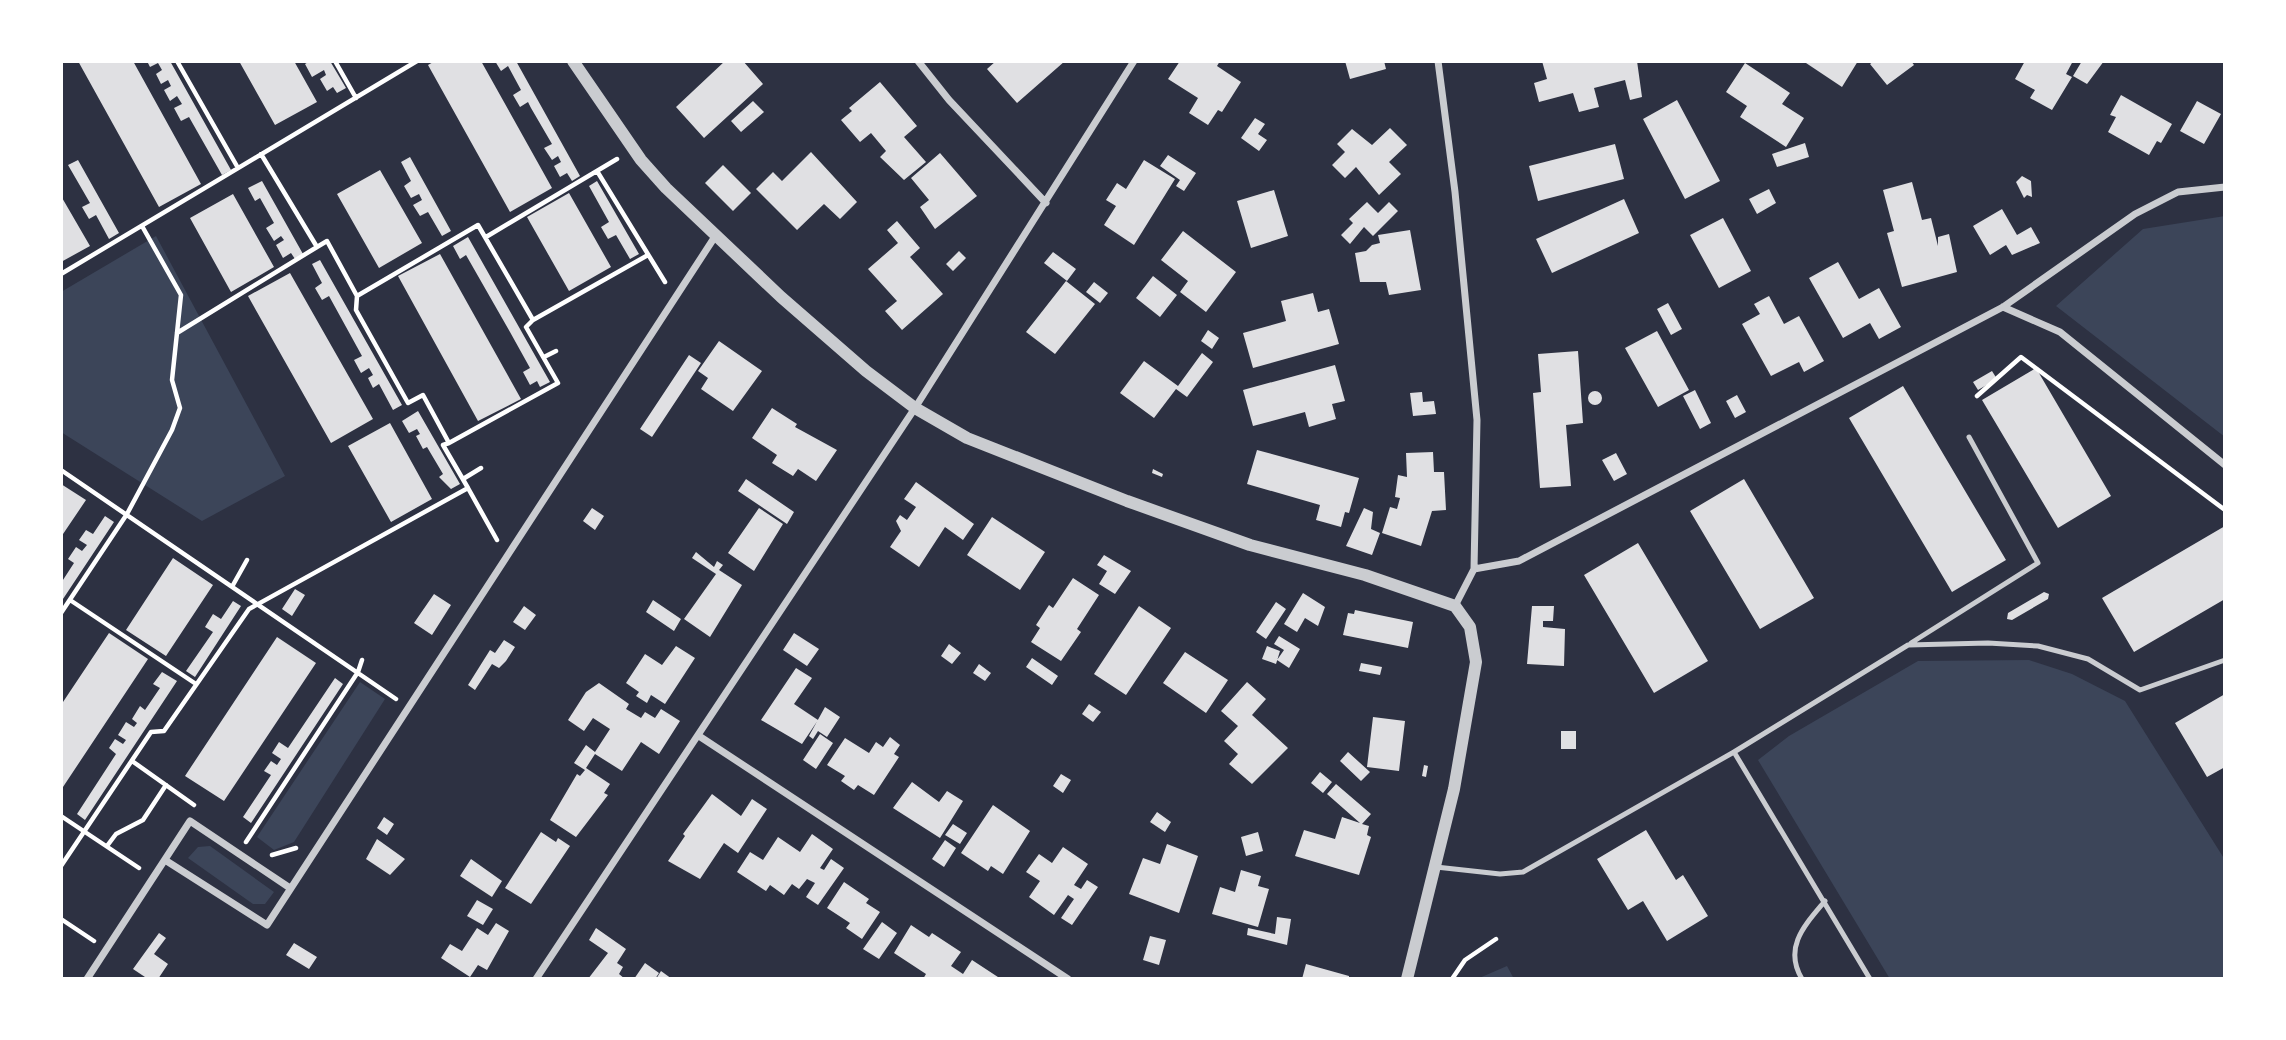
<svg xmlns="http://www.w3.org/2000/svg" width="2286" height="1040" font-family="'Asap Condensed',sans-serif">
	<rect width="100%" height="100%" fill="#2d3142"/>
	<!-- green -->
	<path fill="#3c4559" d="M2225,216V437L2056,306L2143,229Z
		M156,236L285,476L202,521L61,432V292Z
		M2029,660L2072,674L2125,701L2225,860V979H1890L1758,760L1789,736L1918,661Z
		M360,682L385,699L294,842L274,850L257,837Z
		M210,846L274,892L265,904H253L188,858L198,847Z
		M1507,966L1514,979H1477Z"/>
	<!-- building -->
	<path fill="#e0e0e3" d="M78,61H133L201,184L159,207Z
		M147,61H170L231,170L222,175L189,117L181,121L174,108L182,104L177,96L170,101L164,90L171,86L168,80L161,84L156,74L162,70L158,63L150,67Z
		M239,61H294L317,102L275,125Z
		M310,61H330L346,88L337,93L333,87L327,91L320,79L326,75L324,70L312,77L305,64Z
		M435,61H481L552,188L510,212L428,65Z
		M495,61H516L580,176L572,181L567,173L560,177L554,166L561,162L558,156L552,160L544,148L552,144L531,108L528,102L520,107L513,95L521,90L508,66L501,71Z
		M725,61H743L763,84L704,138L676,107Z
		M996,61H1065L1017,103L987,69Z
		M1180,61H1220L1217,66L1241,82L1222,112L1218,110L1208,125L1189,113L1198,98L1168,79Z
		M1345,61H1384L1386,69L1350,79Z
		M1542,61H1637L1642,97L1630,100L1625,80L1594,88L1599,107L1579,112L1573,93L1539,102L1534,83L1547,79Z
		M1803,61H1858L1842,87Z
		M1874,61H1911L1914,65L1887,85L1870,64Z
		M2025,61H2073L2066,74L2072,77L2052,110L2030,98L2035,90L2015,79Z
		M2082,61H2104L2087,84L2073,76Z
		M1745,63L1790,93L1782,104L1804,118L1786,147L1740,117L1747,106L1726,92Z
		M880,82L917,126L904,137L926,162L904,180L880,157L886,151L871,133L860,142L841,120L852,111L849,108Z
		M2121,95L2172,124L2161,143L2157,141L2149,155L2108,132L2116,117L2110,115Z
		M1677,100L1720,181L1685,199L1643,119Z
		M753,101L764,112L741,132L731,121Z
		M2197,101L2221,114L2204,144L2180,131Z
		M1255,118L1265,124L1258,134L1267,140L1259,151L1241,138Z
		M1390,128L1407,145L1389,162L1401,174L1379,195L1356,167L1345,178L1332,165L1345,152L1337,144L1352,129L1372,145Z
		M1805,143L1809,157L1777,167L1772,154Z
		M1615,144L1624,179L1538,201L1529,166Z
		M811,152L857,202L840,219L824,204L797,230L756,189L773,172L782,181Z
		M940,153L977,196L935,229L920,207L929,200L911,178Z
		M1168,155L1196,173L1184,191L1176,186L1180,180L1160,166Z
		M410,157L451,231L442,236L428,212L420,216L413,205L422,200L419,194L411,198L404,186L411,181L401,162Z
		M78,160L119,233L109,239L96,215L89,219L82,207L90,203L68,165Z
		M1144,160L1175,179L1134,245L1104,225L1116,206L1106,200L1117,183L1126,189Z
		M723,165L751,193L733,211L705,183Z
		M380,170L422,243L379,268L337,194Z
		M2022,176L2031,181L2032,197L2027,195L2024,198L2016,182Z
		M262,181L303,254L295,259L291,253L283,258L276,245L284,240L281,236L274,241L266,228L274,223L260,198L255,201L248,188Z
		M597,181L639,254L630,259L616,235L608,239L601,227L609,222L589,186Z
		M1912,182L1922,220L1931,218L1938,246V237L1949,234L1957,272L1902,287L1887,233L1894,231L1883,190Z
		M1769,189L1776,203L1757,214L1749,199Z
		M1274,190L1288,236L1251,248L1237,201Z
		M569,193L611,267L569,291L527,217Z
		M233,194L274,267L231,292L190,218Z
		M61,196L90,246L61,262Z
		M1624,199L1639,233L1552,273L1536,239Z
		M1367,202L1378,213L1389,202L1398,211L1373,236L1364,227L1350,244L1341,235L1353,223L1349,219Z
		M2002,209L2017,235L2031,227L2040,243L2012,255L2006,245L1990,255L1973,226Z
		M1723,218L1751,271L1719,288L1690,235Z
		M897,221L920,248L910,257L943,294L902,330L885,311L897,301L868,269L898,243L887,230Z
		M1410,230L1421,290L1389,295L1386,282H1360L1355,253L1366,251L1372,245L1380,243L1378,235Z
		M1183,231L1236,272L1206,312L1180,292L1188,281L1161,260Z
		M468,237L550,382L540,387L537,381L530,385L523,372L530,368L510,332L466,255L460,259L453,246Z
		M959,251L966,258L953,271L946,264Z
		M1053,252L1076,269L1067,281L1044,263Z
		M440,254L521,399L478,421L398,276Z
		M320,260L402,405L393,410L379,384L373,388L368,378L373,375L369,368L361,373L354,360L362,356L329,296L322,300L315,288L322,283L312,264Z
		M1838,262L1859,299L1879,288L1901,327L1879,339L1870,323L1843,338L1809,278Z
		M290,273L373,419L331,443L248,296Z
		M1153,276L1177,295L1160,317L1136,298Z
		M1066,281L1095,304L1055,354L1026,332Z
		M1094,282L1108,293L1100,303L1086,292Z
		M1313,293L1318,312L1329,309L1339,344L1253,368L1243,333L1286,321L1281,301Z
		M1769,296L1784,324L1799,316L1824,361L1804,372L1799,362L1771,376L1742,324L1760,314L1754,304Z
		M1668,303L1682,329L1671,335L1657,309Z
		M1208,330L1219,338L1212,349L1201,341Z
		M1657,331L1689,390L1658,407L1625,348Z
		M719,341L762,371L733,411L701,389L708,378L698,371Z
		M1578,351L1583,423L1566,425L1571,486L1540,488L1533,393L1541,392L1538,354Z
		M1202,353L1213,362L1187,397L1176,389L1154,418L1120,393L1144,361L1178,386Z
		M689,355L701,363L652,437L640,429Z
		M1335,365L1345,401L1332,404L1336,419L1309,427L1305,412L1253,426L1243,390Z
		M2036,368L2111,496L2058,528L1982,400Z
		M1992,371L1997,379L1978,390L1973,382Z
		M1903,386L2006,560L1952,592L1849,418Z
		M1695,390L1711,423L1700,429L1683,396Z
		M1588 398a7 7 0 1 1 14 0a7 7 0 1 1-14 0Z
		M1422,392L1423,402L1434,401L1436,414L1413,416L1410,393Z
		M1737,395L1746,412L1735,418L1726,401Z
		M772,408L797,424L795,427L837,450L816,481L798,469L793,476L772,463L777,455L752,438Z
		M418,411L460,484L451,489L439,477L443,474L427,447L423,449L416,436L420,434L417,429L409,433L402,421Z
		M390,423L432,499L391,522L348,446Z
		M1257,450L1359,478L1349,513L1345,512L1341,527L1316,520L1320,505L1247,484Z
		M1433,452L1434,472H1444L1446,510L1432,511L1421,546L1382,533L1390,507L1397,509L1400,498L1395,497L1398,475L1407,477L1406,453Z
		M1616,453L1627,474L1614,481L1602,460Z
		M1153,469L1163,474L1162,477L1152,473Z
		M746,479L794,512L787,524L738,491Z
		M1744,479L1814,598L1760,629L1690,511Z
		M916,482L974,524L963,540L945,527L919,567L890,547L901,531L896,521L900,515L907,520L916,507L904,499Z
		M61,484L86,500L61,537Z
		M592,508L604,516L595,530L583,521Z
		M759,508L783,524L754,571L728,553Z
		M1364,508L1373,512L1371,529L1380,533L1372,555L1346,546Z
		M105,516L114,522L61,602V583L74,563L68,559L76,547L82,551L87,545L79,540L86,530L93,534Z
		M992,517L1045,552L1020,590L967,555Z
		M2225,526V599L2134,652L2102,598Z
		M1638,543L1708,661L1654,693L1584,575Z
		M696,552L714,567L717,561L723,565L719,570L742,585L710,637L684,619L716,574L692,558Z
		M1104,555L1131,571L1115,594L1099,584L1107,571L1097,565Z
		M173,558L213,585L166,656L126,630Z
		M1073,578L1099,595L1077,629L1081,632L1061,661L1031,642L1040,628L1036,625L1049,605L1053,608Z
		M295,589L305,595L292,616L282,609Z
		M2044,592L2049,594L2048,599L2012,620L2007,619L2008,613Z
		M1303,593L1325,607L1318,626L1305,618L1297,632L1284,624Z
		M434,594L451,605L432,635L414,623Z
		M653,600L681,619L674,631L646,612Z
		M233,601L241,606L195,677L186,671L213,632L205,627L213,614L221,619Z
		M1276,602L1286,609L1266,639L1256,632Z
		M524,606L536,615L525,630L513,622Z
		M1139,606L1171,628L1126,695L1094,674Z
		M1532,606H1554L1553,621H1543V627L1565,629L1564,666L1527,664Z
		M1355,610L1413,622L1408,648L1343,635L1348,613L1354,614Z
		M109,633L148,659L61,790V705Z
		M794,633L819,649L807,666L783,650Z
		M1279,636L1300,649L1289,668L1277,660L1284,650L1274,644Z
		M277,637L316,663L224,801L185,776Z
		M504,640L515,647L506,661L499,668L492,664L475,690L468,685L490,650L495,653Z
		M949,644L961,653L952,664L941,656Z
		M676,646L695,658L665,704L651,695L647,703L636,696L639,692L626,683L645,654L662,665Z
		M1267,646L1280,651L1276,664L1262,659Z
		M1185,652L1228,680L1206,713L1163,683Z
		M1032,658L1058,676L1052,685L1026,667Z
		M1361,663L1382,667L1380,675L1359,671Z
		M979,664L991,673L985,681L973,673Z
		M796,668L812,678L794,704L818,720L802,744L761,720Z
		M162,672L177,681L85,820L77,814L116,754L109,748L115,739L123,744L126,740L118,735L126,722L134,727L137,723L132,719L140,706L145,710L160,688L153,684Z
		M335,678L343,684L251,823L243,817L271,775L264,771L271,761L277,765L281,759L272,753L279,742L288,748Z
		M1247,682L1266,699L1252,715L1288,748L1252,784L1229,764L1238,754L1224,741L1238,726L1221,711Z
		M599,683L629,704L626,709L641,718L645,712L655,718L661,709L680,721L659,754L641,742L622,771L595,754L586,768L610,784L604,793L608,795L576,837L550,820L577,774L580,776L585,770L574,763L586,745L595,752L610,729L593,718L584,731L568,720L586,692Z
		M2225,694V767L2207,777L2175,723Z
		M1089,704L1101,712L1093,722L1082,714Z
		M825,707L840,717L827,737L818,731L813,739L809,736Z
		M1373,717L1405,721L1399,771L1367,767Z
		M1561,731H1576V749H1561Z
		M820,734L833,743L816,769L803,760Z
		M890,737L900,745L894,754L899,757L874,795L858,785L854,790L841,781L845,776L827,765L845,738L869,753L876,742L883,747Z
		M1348,752L1370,772L1361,781L1340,761Z
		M1424,765L1428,766L1426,777L1422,776Z
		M1320,772L1332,782L1323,793L1311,783Z
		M1061,774L1071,780L1063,793L1053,786Z
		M912,782L939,802L947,791L963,801L940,838L893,808Z
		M1336,784L1371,814L1362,824L1369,826L1367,835L1371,837L1359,875L1295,856L1304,830L1335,839L1342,817L1360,823L1327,794Z
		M712,794L741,816L752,799L767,809L738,853L724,843L700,879L668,861L685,836L683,834Z
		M993,805L1030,831L1003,874L991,866L988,871L961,853Z
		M1157,812L1171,822L1165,832L1150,822Z
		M384,817L394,824L387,835L377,828Z
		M953,824L967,833L960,844L945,835Z
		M1646,830L1676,880L1683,875L1708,916L1667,941L1643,901L1628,910L1597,859Z
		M541,832L556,842L558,838L570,846L531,904L505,888Z
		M1258,832L1263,851L1246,856L1241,837Z
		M812,834L833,849L820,868L824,870L831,859L844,868L818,905L806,897L815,883L807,879L799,889L792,884L784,895L770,885L766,891L737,872L750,852L763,860L778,837L800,852Z
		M377,839L405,859L390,875L366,859Z
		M945,840L956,848L944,867L932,859Z
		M1167,844L1198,856L1179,913L1129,894L1143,858L1160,864Z
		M1063,847L1088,864L1074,885L1081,889L1087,880L1098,887L1072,925L1061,918L1074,899L1068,895L1054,915L1029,897L1040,881L1026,872L1039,854L1052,863Z
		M471,859L502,881L492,897L460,876Z
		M1241,870L1261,876L1258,886L1269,889L1258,927L1212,914L1220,887L1235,892Z
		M844,882L869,899L866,903L880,912L862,939L846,928L850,923L827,908Z
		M477,900L493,909L483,925L467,916Z
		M1277,917L1291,919L1287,945L1247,935L1248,928L1275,934Z
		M882,922L897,933L879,959L863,949Z
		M496,923L509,931L487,970L478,965L470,977L441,958L450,944L462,951L477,928L488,935Z
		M911,925L929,937L932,933L961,952L951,966L963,974L972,960L1001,979H923L926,974L894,953Z
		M596,928L626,949L617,963L623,967L619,974L625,979H588L608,953L589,940Z
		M159,933L166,938L154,954L168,964L158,979H148L133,969Z
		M1150,936L1166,940L1159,965L1143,960Z
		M294,943L317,957L309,969L286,955Z
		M645,963L659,973L655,979H634Z
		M1306,964L1349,976V979H1302Z
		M661,971L672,979H656Z"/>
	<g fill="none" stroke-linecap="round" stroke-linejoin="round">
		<!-- path -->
		<path stroke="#fff" stroke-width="4.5" d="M177,61L238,168
			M335,61L356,98
			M261,154L317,247L327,241L357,296L356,310L408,403L423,395L449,443L558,383L526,327L533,320
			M597,171L665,282
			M486,237L617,159
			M61,274L417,61
			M357,296L478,225L533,320L648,255
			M177,333L317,247
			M544,357L556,351
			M1977,396L2021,357L2225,510
			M449,443L443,445L468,488
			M61,470L396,699
			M463,479L481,468
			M233,585L247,560
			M70,600L196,684
			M61,613L127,514L172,430L180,408L172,380L181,295L142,226
			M132,761L194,805
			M61,816L139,868
			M246,842L358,672L362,660
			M107,846L116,834L143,820L166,785
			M272,855L296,848
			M61,866L151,732L164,731L249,609L468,488L497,540
			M61,919L94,941
			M1452,979L1465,960L1496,939"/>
		<!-- service -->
		<path stroke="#caccd0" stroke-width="5" d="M1911,643L2038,563L1969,437
			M1436,867L1500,874L1523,872L1734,752
			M1802,979C1783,947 1805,925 1825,901
			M1870,979L1734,752L1908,645L1988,643L2038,646L2088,659L2140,690L2225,660"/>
		<!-- minor -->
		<path stroke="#caccd0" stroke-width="7" d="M918,61L949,100L1046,203
			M1438,61L1455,192L1477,420L1474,569L1455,606
			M2003,307L2060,332L2225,465
			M1474,569L1519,561L2003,307L2135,214L2178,192L2225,187
			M699,736L1068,979
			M165,860L267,925L716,235
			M87,979L190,821L290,888
			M536,979L915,408L1134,61"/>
		<!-- tertiary -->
		<path stroke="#caccd0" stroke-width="12" d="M573,61L641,160L666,188L781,297L866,371L915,408L967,438L1127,501L1250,545L1365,575L1455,606L1470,627L1476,662L1454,789L1407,979"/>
	</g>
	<!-- border -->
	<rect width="2286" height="1040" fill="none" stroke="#ffffff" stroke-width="126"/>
</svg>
